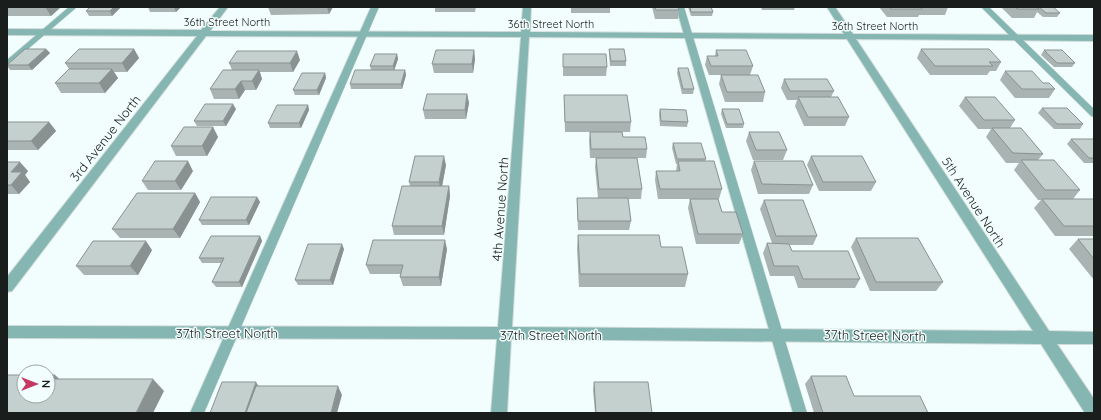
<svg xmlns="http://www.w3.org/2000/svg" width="1101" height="420" font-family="Quicksand,sans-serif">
	<rect width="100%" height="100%" fill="#f2fefd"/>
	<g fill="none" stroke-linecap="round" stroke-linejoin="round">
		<!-- lane casing -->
		<g stroke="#cfdad9" stroke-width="1">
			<path id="lane" d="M69,7H77L7,67V60Z
				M371,7H379L204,413H190Z
				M676,7H684L807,413H793Z
				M981,7H989L1094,109V117L1091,116Z"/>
		</g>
		<!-- street casing -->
		<g stroke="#cfdad9" stroke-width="2">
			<path id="street" d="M220,7H228L210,31L521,32L523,7H531L530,32L844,34L827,7H835L853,34L1094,35V41L856,39L1049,331L1094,332V344H1057L1094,399V413H1085L1041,344L511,339L507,413H491L497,339L7,338V326L498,327L521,37L206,36L12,291L7,292V277L197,36L7,35V29L201,30ZM529,37L847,39L1033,331L512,327Z"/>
		</g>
		<!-- lane -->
		<use href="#lane" fill="#85b6b1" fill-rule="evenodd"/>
		<!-- street -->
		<use href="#street" fill="#85b6b1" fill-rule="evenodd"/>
	</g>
	<!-- wall -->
	<path fill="#a9b3b1" d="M7,7H61L51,16H7Z
		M90,7H121L112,16H89L86,11Z
		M148,7H181L176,12H150Z
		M268,7H333L329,14L271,15Z
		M435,7H476L475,12H435Z
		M571,7H610V13H571Z
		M652,7H678L679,10L678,19H655Z
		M688,7H711L713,12L712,16H691Z
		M761,7H795L794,10H762Z
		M879,7H948L945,15H919L918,17H887Z
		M1001,7H1053L1060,13L1057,17H1043L1037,12L1034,18H1012Z
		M46,49L50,53L32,70H10L7,66V65Z
		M134,49L139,58L127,72H114L118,78L105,93H61L55,83L69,69L65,63Z
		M609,49L626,61V66H610L609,54Z
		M921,49L1001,62L996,71H990L987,75H930L917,58Z
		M474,50L475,59L473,73H434L432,64Z
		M716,50L753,66L750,75H709L705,65L707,56H715Z
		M1044,50L1075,63L1072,67H1054L1041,55Z
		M397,54L398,59L394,70H405L406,75L402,89H351L350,84L371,70L370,66Z
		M563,54L607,67L606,76H563Z
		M300,60L293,72H260L262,79L256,90H245L239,99H214L210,89L232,70L229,63Z
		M678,68L694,89L693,94H682L677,73Z
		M1005,71L1043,83L1055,89L1049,98H1015L1000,80Z
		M325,73L326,78L319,95H295L293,90Z
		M721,75L765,92L763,102H725L719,84Z
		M784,79L834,91L831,97L849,117L845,126H804L795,106L797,100H787L781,88Z
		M467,94L469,103L466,119H425L423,110Z
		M564,95L631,122L630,132H622L623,137L647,149L646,158H637L642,189L641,199H628L631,221L629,230H578L577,207V198H598L595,167L596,158H590L589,141L590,132H565Z
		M965,97L1015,120L1010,128L1043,154L1038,160L1080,190L1073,199H1094V236H1055L1034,208L1041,200H1038L1014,170L1019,163H1006L986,137L991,129H978L959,106Z
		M308,105L309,110L301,128H270L268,123Z
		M1042,108L1083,124L1080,129H1054L1038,113Z
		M236,109L226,126H197L194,121Z
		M660,109L688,122L687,127L660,126L659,114Z
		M722,109L744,124L743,128H726L721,114Z
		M7,122H49L56,131L38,150H7Z
		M213,127L218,137L207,156H176L171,146Z
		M749,132L787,150L783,160H753L746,141Z
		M1071,139H1094V163H1084L1067,144Z
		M673,143L706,159L705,161L722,189L719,199H718L722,212L743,234L739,244H696L688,208L690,199H658L655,180L656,171H676L677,164H676L672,148Z
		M811,156L876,182L871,191H819L807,165Z
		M754,161L813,185L809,194H758L751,170Z
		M7,162L28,171L25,175L30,182L19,194H7Z
		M446,165L442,186H449L450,196L444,235H394L392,226L410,186L409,182Z
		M193,171L181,190H148L142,181Z
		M195,193L200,202L180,238H120L112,229Z
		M257,197L260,202L249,225H202L199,220Z
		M764,200L817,236L813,245H789L792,251L860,279L855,288H798L794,276H770L763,253L767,243H772L760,209Z
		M578,235L661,247L688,274L685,287H579L577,248Z
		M260,236L262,241L242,287H216L212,282L221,263H202L199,258Z
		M856,238L943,282L936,291H870L851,247Z
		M1078,239H1094V280L1069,249Z
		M344,249L333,285H298L295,280Z
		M447,249L441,286H403L400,277L401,274H370L366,265Z
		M152,250L138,275H84L76,266Z
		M811,376L854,396L928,413H814L805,384Z
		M594,382L652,413H595L593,390Z"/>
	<!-- shaded-wall -->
	<path fill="#899290" d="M45,7H61L51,16Z
		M114,7H121L112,16L110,11Z
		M174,7H181L176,12Z
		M327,7H333L329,14Z
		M46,49L50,53L32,70L28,65Z
		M134,49L139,58L127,72L122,63Z
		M474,50L475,59L473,73L472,64Z
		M297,51L300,60L293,72L290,63Z
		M397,54L398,59L394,71L393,66Z
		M112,69L118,78L105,93L99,83Z
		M259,70L262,79L256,90L252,81Z
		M405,70L406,75L402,89L401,84Z
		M325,73L326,78L319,95L317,90Z
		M241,81L245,90L239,99L235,89Z
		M467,94L469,103L466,119L465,110Z
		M233,104L236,109L226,126L223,121Z
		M308,105L309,110L301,128L299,123Z
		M49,122L56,131L38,150L31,141Z
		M213,127L218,137L207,156L202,146Z
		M444,156L446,165L441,192L439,182Z
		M188,161L193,171L181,190L175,181Z
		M20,162L28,171L25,175L30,182L19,194L11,185V172Z
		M449,186L450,196L444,235L442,226Z
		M195,193L200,202L180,238L173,229Z
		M257,197L260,202L249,225L246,220Z
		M260,236L262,241L242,287L239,282Z
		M445,240L447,249L441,286L439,277Z
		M146,241L152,250L138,275L130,266Z
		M342,244L344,249L333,285L330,280Z
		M55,375L68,387L52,379Z
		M153,379L164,391L153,413H136Z
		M256,382L259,387L250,413H245Z
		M338,386L342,395L337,413H331Z"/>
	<!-- building -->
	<path fill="#c4d0ce" stroke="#899290" d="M90,7H114L110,11H86Z
		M655,7H678L679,10H656Z
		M690,7H711L713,12H691Z
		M890,7H921L922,9H891Z
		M1015,7H1037L1039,9H1017Z
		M1039,7H1053L1060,13H1046Z
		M25,49H46L28,65H7Z
		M79,49H134L122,63H65Z
		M609,49H624L626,61H611Z
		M921,49H989L1001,62H989L993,66H935Z
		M436,50H474L472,64H432Z
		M716,50H746L753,66H711L707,56H718Z
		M1044,50H1062L1075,63H1057Z
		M237,51H297L290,63H229Z
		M375,54H397L393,66H370Z
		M563,54H606L607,67H563Z
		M678,68H688L694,89H683Z
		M69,69H112L99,83H55Z
		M223,70H259L252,81H241L235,89H210Z
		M355,70H405L401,84H350Z
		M1005,71H1032L1043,83H1049L1055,89H1022Z
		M302,73H325L317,90H293Z
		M721,75H758L765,92H727Z
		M784,79H827L834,91H790Z
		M427,94H467L465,110H423Z
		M564,95H627L631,122H565Z
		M798,97H838L849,117H808Z
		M965,97H995L1015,120H984Z
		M205,104H233L223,121H194Z
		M277,105H308L299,123H268Z
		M1042,108H1067L1083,124H1057Z
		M660,109L686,110L688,122L661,121Z
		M722,109H739L744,124H727Z
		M7,122H49L31,141H7Z
		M184,127H213L202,146H171Z
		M992,128H1021L1043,154L1013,153Z
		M590,132H622L623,137H645L647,149H591Z
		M749,132H779L787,150H756Z
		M1071,139H1094V158H1089Z
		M673,143H701L706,159H677Z
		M415,156H444L439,182H409Z
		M811,156H862L876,182H823Z
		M596,158H637L642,189H599Z
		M1021,160H1054L1080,190H1045Z
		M155,161H188L175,181H142Z
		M678,161H714L722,189H660L656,171H680Z
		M754,161H803L813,185L762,184Z
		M7,162H20L11,172H22L11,185H7Z
		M402,186H449L442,226H392Z
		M137,193H195L173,229H112Z
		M211,197H257L246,220H199Z
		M577,198H628L631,221H578Z
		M690,199H718L722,212H736L743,234H698Z
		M1042,199H1094V226H1064Z
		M764,200H803L817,236H776Z
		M578,235H659L661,247H682L688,274H580Z
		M211,236H260L239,282H212L224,258H199Z
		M856,238H918L943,282H876Z
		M1078,239H1094V259Z
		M373,240H445L439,277H400L403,265H366Z
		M93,241H146L130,266H76Z
		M767,243L789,244L792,251H848L860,279H803L798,266H774Z
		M308,244H342L330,280H295Z
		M7,375H24V396H48V375H55L52,379H153L136,413H7Z
		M811,376H846L854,396H920L928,413H823Z
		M222,382H256L245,413H210Z
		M594,382H648L652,413H596Z
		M256,386H338L331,413H246Z"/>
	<g text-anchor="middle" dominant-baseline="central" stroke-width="3" stroke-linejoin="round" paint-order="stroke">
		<!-- far-street labels -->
		<g font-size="11" fill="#191d1c" stroke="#f2fefd">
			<text x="227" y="22">36th Street North</text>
			<text x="551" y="24">36th Street North</text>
			<text x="875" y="26">36th Street North</text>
		</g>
		<!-- street labels -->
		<g font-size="13" fill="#191d1c" stroke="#f2fefd">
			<text transform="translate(105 138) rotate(-52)">3rd Avenue North</text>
			<text transform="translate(974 202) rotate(57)">5th Avenue North</text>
			<text transform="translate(500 209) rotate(-86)">4th Avenue North</text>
			<text x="227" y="333">37th Street North</text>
			<text x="551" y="335">37th Street North</text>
			<text transform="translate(875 335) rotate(1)">37th Street North</text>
		</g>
	</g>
	<!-- border -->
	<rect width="1101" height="420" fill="none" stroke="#191d1c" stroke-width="16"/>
	<!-- north arrow -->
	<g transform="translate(36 384) rotate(90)"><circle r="19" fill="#f2fefd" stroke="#9ba4a3"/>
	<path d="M0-3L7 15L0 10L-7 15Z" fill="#c63761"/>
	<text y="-6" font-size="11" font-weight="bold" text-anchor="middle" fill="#191d1c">N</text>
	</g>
</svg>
